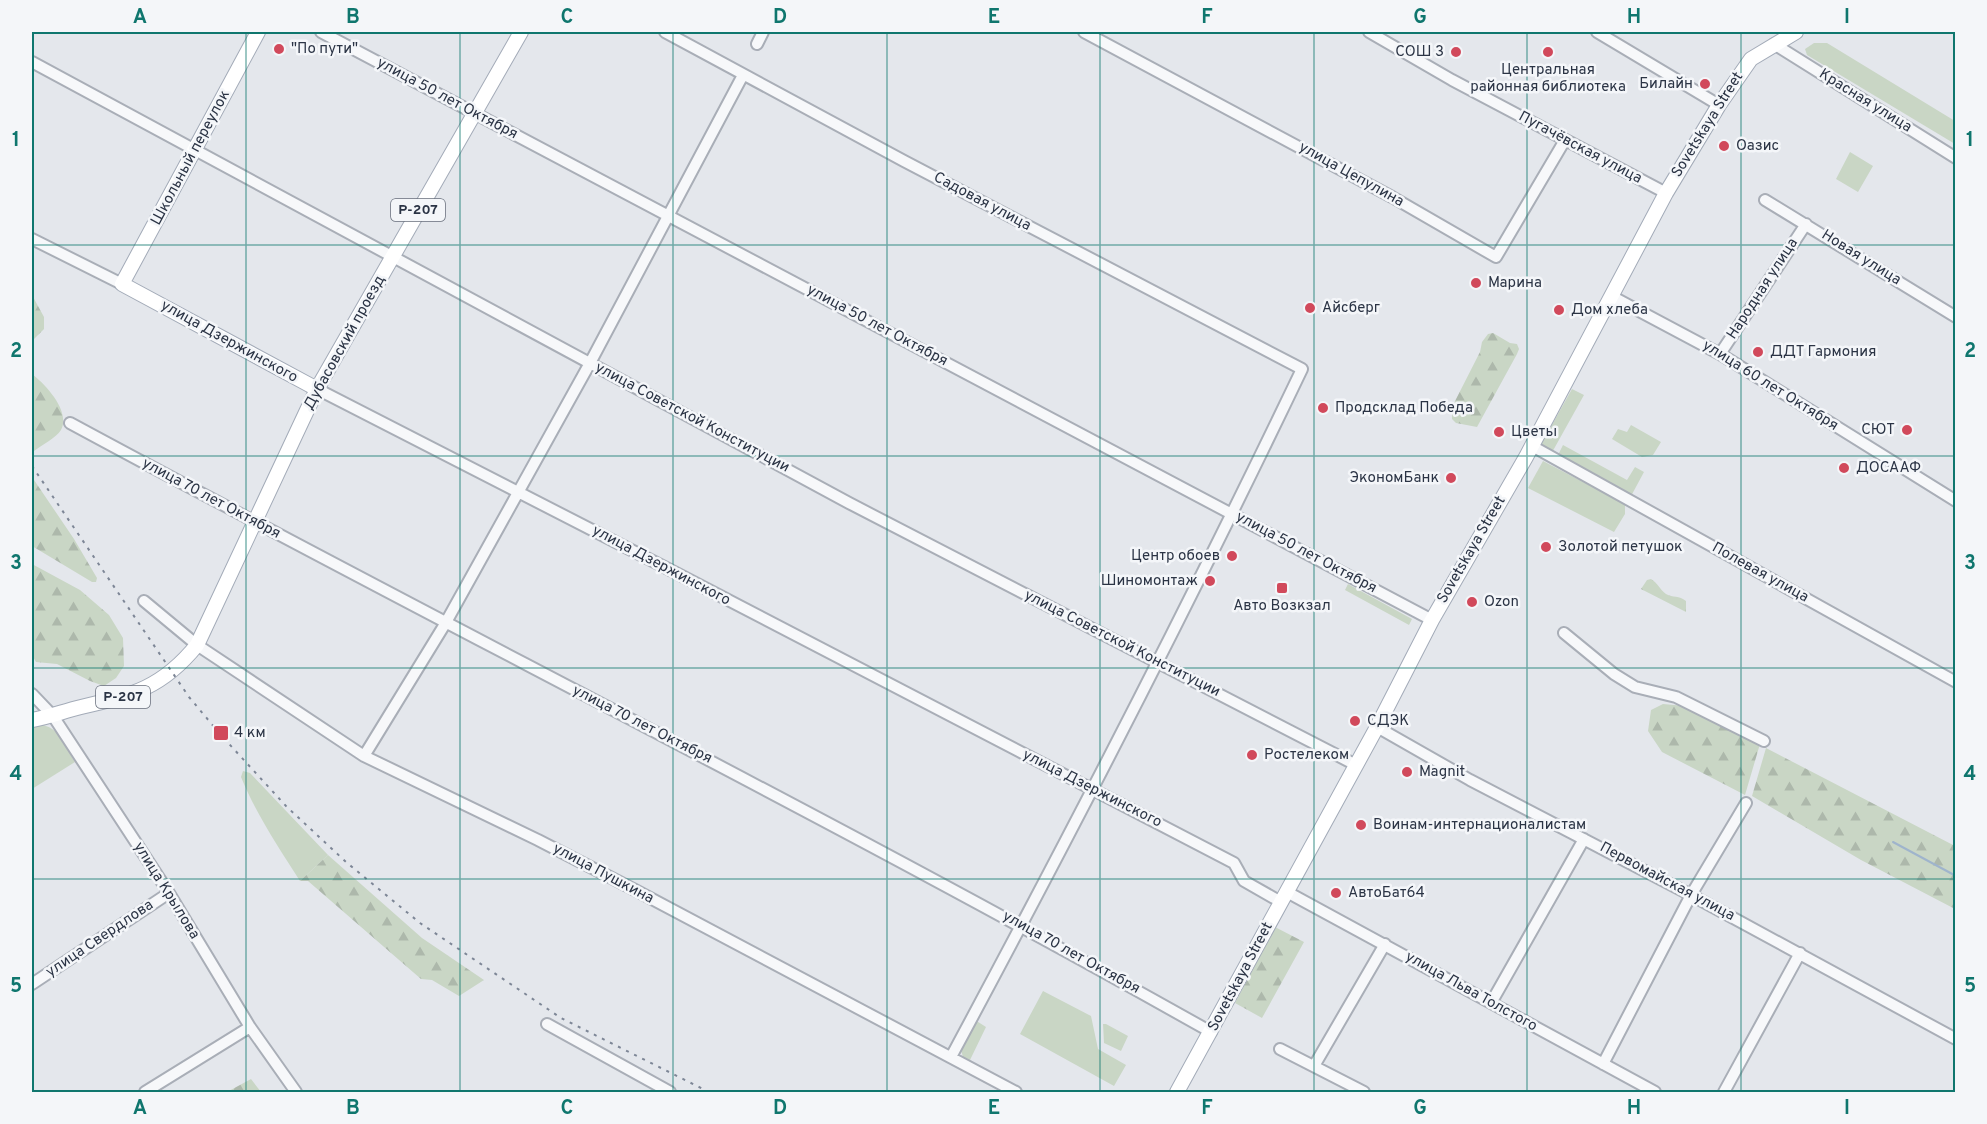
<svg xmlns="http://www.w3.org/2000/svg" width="1987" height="1124" font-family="Overpass,sans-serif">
	<defs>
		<pattern id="forest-firs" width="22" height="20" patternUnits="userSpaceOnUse" patternTransform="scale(1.5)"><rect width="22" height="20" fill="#c9d6c5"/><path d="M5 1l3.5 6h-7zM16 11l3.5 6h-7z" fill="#adb8ab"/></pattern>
	</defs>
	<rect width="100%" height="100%" fill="#e4e7ec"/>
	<!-- green -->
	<path fill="#c9d6c5" d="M1814,43H1827L1955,121V144L1807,55L1805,49Z
		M1850,152L1873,166L1858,192L1836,179Z
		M1572,389L1584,395L1550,456L1539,448Z
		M1631,425L1661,442L1653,455L1642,457L1612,439L1618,429L1627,432Z
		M1563,445L1627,480L1635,467L1644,472L1630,498L1557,457Z
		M1543,461L1625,504V514L1614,532L1528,488Z
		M1348,584L1412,619L1409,625L1345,590Z
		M34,724C59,724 63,743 75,762L32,789V726Z
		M243,771L250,773L328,855L300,881C279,848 256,814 241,777Z
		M1043,991L1091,1016L1098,1049L1126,1065L1114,1086L1020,1034Z
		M975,1020L986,1027L970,1060L963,1057L961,1050L963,1044Z
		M1103,1024H1106L1128,1036L1121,1051L1104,1043Z"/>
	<!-- forest -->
	<path fill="url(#forest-firs)" d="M32,295L44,317V329L32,341Z
		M1493,333L1510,343L1517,344L1519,349L1517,354L1477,427L1456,423L1452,419V407L1480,352L1482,342L1488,334Z
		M32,374C45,384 71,411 61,430C56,438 42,445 34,451L32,447Z
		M32,477L74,539L97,578L96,582H92L32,546Z
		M32,564L80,590L109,615L123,638L124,666L116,678L104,686L90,681L57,664L36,662L32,655Z
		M1651,579C1658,583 1660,590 1666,594C1673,598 1679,595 1686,601V612L1641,589L1647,580Z
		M1663,704L1685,706L1760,744L1745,795L1662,752L1648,731L1651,710Z
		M1766,748L1955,846V909L1861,860L1752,796Z
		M328,855L422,938L484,980L459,996L432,980L421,979L308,881H300Z
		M1275,927L1304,942L1262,1018L1235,1003Z
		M251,1079L261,1092H227Z"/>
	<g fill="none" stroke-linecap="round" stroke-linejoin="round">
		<!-- stream -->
		<path stroke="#9fb4cc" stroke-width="2" d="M1893,842L1956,876"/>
		<!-- minor casing -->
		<g stroke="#a9aeb7" stroke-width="14">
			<path id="minor" d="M321,32L1432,620
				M665,32L904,161L1302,369C1191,601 1073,830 951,1057
				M1084,32L1392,197L1496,257L1565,140
				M1369,32L1452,80L1666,193
				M1597,32L1719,105
				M757,44L763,32
				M1774,44L1956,158
				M32,62L849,503L1356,765
				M1765,200L1956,317
				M32,239L122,284
				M1611,296L1720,354L1956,501
				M1720,354L1806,224
				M317,389L678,574L1234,863L1244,881L1281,902
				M70,423C449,628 835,820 1211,1032
				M1532,446L1956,682
				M144,601L197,645L364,756L538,840L635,890L1016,1092
				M1564,633L1614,674L1635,687L1676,697L1764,741
				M32,694L53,716L169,893L250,1027L296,1092
				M1377,727L1470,780L1691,895L1956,1039
				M364,756L445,624L590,363L743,75
				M1287,892L1655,1092
				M32,984L169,893
				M1491,1003L1584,839
				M547,1024L670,1092
				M1280,1049L1364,1092
				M1603,1064L1691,895L1746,803
				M1314,1066L1385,944
				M145,1092L250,1027
				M1724,1092L1800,953"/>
		</g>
		<!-- major casing -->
		<g stroke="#a3abb8" stroke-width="16">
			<path id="major" d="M258,32L122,284L317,389
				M32,720C49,717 64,711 81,707C133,695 162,688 197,645L317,389L521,32
				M1177,1092L1377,727L1432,620L1526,457L1666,193L1719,105L1751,59L1796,32"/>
		</g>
		<!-- minor -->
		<use href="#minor" stroke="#f7f8fa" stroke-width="10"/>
		<!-- major -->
		<use href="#major" stroke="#fff" stroke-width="14"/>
		<!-- rail -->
		<path stroke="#7d8696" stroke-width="2" stroke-dasharray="3 6" stroke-linecap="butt" d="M32,466L189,697L220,734L286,806L346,862L420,923L561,1018L709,1092"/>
	</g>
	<!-- grid -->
	<path fill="none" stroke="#0f766e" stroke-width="1.5" stroke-opacity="0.55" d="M246,32V1092M460,32V1092M673,32V1092M887,32V1092M1100,32V1092M1314,32V1092M1527,32V1092M1741,32V1092M32,245H1956M32,456H1956M32,668H1956M32,879H1956"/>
	<!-- markers -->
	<g fill="#d1495b" stroke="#f4f6f9" stroke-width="2">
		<circle cx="279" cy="49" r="6"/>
		<circle cx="1456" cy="52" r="6"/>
		<circle cx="1548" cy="52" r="6"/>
		<circle cx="1705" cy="84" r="6"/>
		<circle cx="1724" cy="146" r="6"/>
		<circle cx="1476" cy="283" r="6"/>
		<circle cx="1310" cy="308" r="6"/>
		<circle cx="1559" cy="310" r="6"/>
		<circle cx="1758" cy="352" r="6"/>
		<circle cx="1323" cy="408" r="6"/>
		<circle cx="1907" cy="430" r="6"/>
		<circle cx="1499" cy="432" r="6"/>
		<circle cx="1844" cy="468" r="6"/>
		<circle cx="1451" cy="478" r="6"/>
		<circle cx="1546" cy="547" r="6"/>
		<circle cx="1232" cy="556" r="6"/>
		<circle cx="1210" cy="581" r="6"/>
		<rect x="1276" y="582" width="12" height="12" rx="3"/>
		<circle cx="1472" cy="602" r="6"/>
		<circle cx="1355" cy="721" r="6"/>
		<rect x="213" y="725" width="16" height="16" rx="3"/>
		<circle cx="1252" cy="755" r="6"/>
		<circle cx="1407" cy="772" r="6"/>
		<circle cx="1361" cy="825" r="6"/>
		<circle cx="1336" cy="893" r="6"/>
	</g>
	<g text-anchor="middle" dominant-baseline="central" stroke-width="5" stroke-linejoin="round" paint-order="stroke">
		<!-- shield labels -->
		<g fill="#f4f6f9" stroke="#676e7b" stroke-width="1.5">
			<rect x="391" y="199" width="54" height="22" rx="4.5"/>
			<rect x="96" y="686" width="54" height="22" rx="4.5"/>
		</g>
		<g font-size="14" font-weight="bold" fill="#2b3445">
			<text x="418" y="210">Р-207</text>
			<text x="123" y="697">Р-207</text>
		</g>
		<!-- poi labels -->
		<g font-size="15" fill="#2b3445" stroke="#f4f6f9" text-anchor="start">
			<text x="291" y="49">"По пути"</text>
			<text x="1444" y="52" text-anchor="end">СОШ 3</text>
			<text x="1548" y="70" text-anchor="middle">Центральная<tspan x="1548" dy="17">районная библиотека</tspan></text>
			<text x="1693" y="84" text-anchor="end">Билайн</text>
			<text x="1736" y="146">Оазис</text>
			<text x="1488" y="283">Марина</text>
			<text x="1322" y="308">Айсберг</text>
			<text x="1571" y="310">Дом хлеба</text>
			<text x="1770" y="352">ДДТ Гармония</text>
			<text x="1335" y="408">Продсклад Победа</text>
			<text x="1895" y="430" text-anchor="end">СЮТ</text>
			<text x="1511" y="432">Цветы</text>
			<text x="1856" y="468">ДОСААФ</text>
			<text x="1439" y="478" text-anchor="end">ЭкономБанк</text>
			<text x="1558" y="547">Золотой петушок</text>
			<text x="1220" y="556" text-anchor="end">Центр обоев</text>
			<text x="1198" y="581" text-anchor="end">Шиномонтаж</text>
			<text x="1484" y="602">Ozon</text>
			<text x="1282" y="606" text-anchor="middle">Авто Возкзал</text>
			<text x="1367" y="721">СДЭК</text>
			<text x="234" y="733">4 км</text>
			<text x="1264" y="755">Ростелеком</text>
			<text x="1419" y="772">Magnit</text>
			<text x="1373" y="825">Воинам-интернационалистам</text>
			<text x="1348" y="893">АвтоБат64</text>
		</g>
		<!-- street labels -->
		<g font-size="15" fill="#2b3445" stroke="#f4f6f9">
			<text transform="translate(447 99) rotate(28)">улица 50 лет Октября</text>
			<text transform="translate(1865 101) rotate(32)">Красная улица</text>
			<text transform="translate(1708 125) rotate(-58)">Sovetskaya Street</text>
			<text transform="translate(1580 148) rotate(28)">Пугачёвская улица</text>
			<text transform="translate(191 158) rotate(-62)">Школьный переулок</text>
			<text transform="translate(1351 175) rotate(29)">улица Цепулина</text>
			<text transform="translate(982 202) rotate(28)">Садовая улица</text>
			<text transform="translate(1861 258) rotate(32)">Новая улица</text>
			<text transform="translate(1763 289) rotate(-57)">Народная улица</text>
			<text transform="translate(877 326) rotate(28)">улица 50 лет Октября</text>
			<text transform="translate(229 342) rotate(29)">улица Дзержинского</text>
			<text transform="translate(345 343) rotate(-61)">Дубасовский проезд</text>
			<text transform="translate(1770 386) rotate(32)">улица 60 лет Октября</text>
			<text transform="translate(692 418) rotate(28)">улица Советской Конституции</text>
			<text transform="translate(211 499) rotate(28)">улица 70 лет Октября</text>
			<text transform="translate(1472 550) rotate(-60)">Sovetskaya Street</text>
			<text transform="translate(1306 553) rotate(28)">улица 50 лет Октября</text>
			<text transform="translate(661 566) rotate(28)">улица Дзержинского</text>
			<text transform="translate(1760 573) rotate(29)">Полевая улица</text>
			<text transform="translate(1122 644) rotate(27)">улица Советской Конституции</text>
			<text transform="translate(642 725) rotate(27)">улица 70 лет Октября</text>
			<text transform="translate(1092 789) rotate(27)">улица Дзержинского</text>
			<text transform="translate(603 874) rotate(28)">улица Пушкина</text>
			<text transform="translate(1667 882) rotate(28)">Первомайская улица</text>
			<text transform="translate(166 891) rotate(58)">улица Крылова</text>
			<text transform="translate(100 939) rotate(-34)">улица Свердлова</text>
			<text transform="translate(1071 953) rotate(29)">улица 70 лет Октября</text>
			<text transform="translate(1241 977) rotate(-62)">Sovetskaya Street</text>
			<text transform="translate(1471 992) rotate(29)">улица Льва Толстого</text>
		</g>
	</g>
	<!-- border -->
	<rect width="1987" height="1124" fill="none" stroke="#f4f6f9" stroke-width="66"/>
	<rect x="33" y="33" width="1921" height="1058" fill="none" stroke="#0f766e" stroke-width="2"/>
	<g font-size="20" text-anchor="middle" font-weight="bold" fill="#0f766e">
		<text x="140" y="23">A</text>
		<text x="353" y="23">B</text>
		<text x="567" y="23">C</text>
		<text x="780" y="23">D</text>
		<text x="994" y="23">E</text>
		<text x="1207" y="23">F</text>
		<text x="1420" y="23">G</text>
		<text x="1634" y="23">H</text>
		<text x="1847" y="23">I</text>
		<text x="16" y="146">1</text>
		<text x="1970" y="146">1</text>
		<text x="16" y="357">2</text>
		<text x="1970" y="357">2</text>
		<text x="16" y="569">3</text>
		<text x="1970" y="569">3</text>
		<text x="16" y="780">4</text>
		<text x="1970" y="780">4</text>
		<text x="16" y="992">5</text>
		<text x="1970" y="992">5</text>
		<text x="140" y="1114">A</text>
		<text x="353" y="1114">B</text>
		<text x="567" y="1114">C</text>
		<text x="780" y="1114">D</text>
		<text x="994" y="1114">E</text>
		<text x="1207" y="1114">F</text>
		<text x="1420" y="1114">G</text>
		<text x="1634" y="1114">H</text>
		<text x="1847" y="1114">I</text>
	</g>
</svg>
